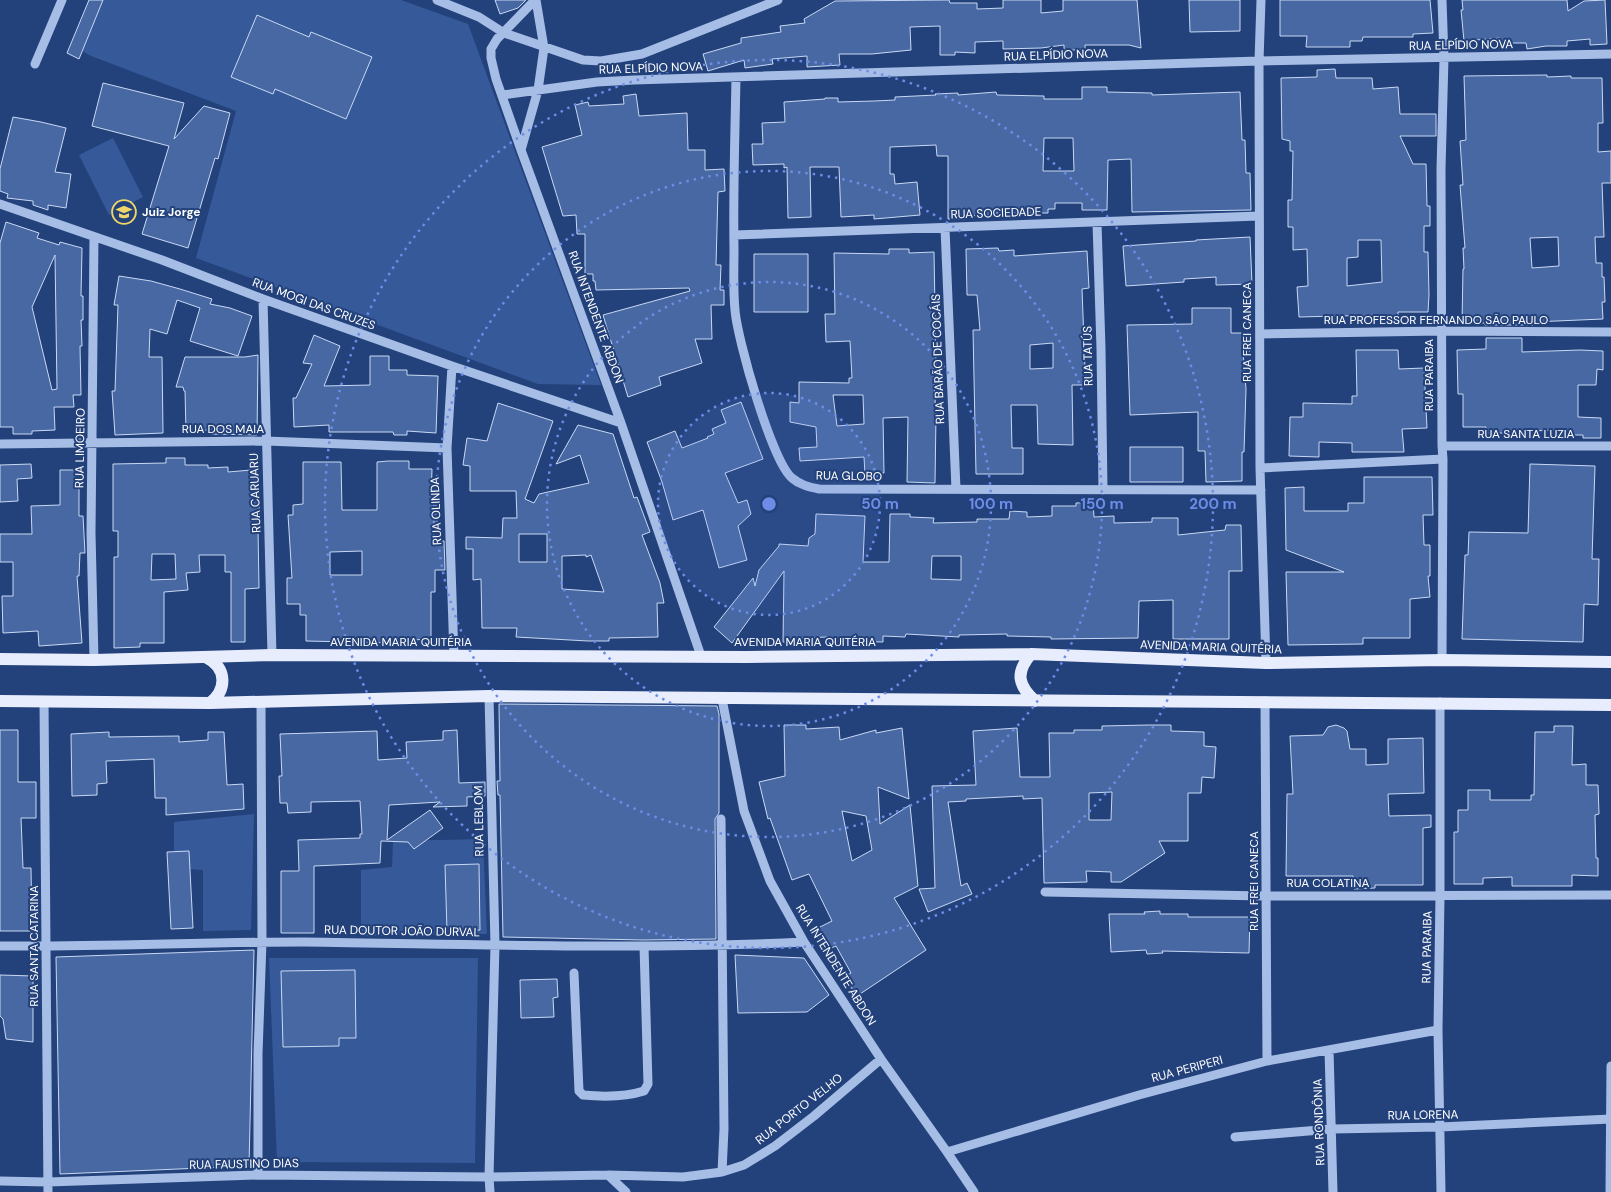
<svg xmlns="http://www.w3.org/2000/svg" width="1611" height="1192" font-family="'DM Sans',sans-serif">
	<rect width="100%" height="100%" fill="#23417b"/>
	<!-- green -->
	<path fill="#365999" d="M90,0H401L468,24L601,385L538,384L196,258L236,111L91,56L73,46Z
		M113,138L143,197L109,215L79,155Z
		M254,814L251,930L203,931V870L174,868V822Z
		M483,839L487,934L361,936V870L392,867L393,841Z
		M269,958H478L475,1163L277,1162Z"/>
	<!-- building -->
	<path fill="#4768a2" stroke="#c9d9f4" fill-rule="evenodd" d="M89,0H103L79,59L67,53Z
		M495,0H526L518,8L500,14Z
		M949,0L950,3H977V9L1003,8V0H1041V13L1063,11V0H1137L1141,48L1129,45H1085V50H1064V45L1041,48L1003,49V41L975,42V53L955,52V55H940V26L910,27L911,50L872,54H839L840,65L807,67V56L772,59L773,64L745,68L744,60L708,71L703,54L741,43V38L781,32L780,26L805,23L804,19L835,1Z
		M1189,0H1240V31L1190,32Z
		M1280,0H1430L1433,33L1413,34V37H1363L1362,41H1350V47H1306L1307,36H1280Z
		M1462,0H1567L1568,11L1584,1L1605,0L1607,44L1590,45V39L1567,41V46H1546L1527,49L1526,43H1500V38L1464,41L1461,10H1463Z
		M257,15L309,37L311,32L372,57L346,119L275,89L273,94L231,77Z
		M1335,69L1336,78H1372L1373,89L1398,87L1400,114H1436V136H1400L1413,164H1426L1427,206H1430V226H1424V252H1428L1429,295L1428,312H1398V322L1380,321V315L1299,317L1297,287L1308,286L1307,249L1293,250V227H1288V200H1292L1293,151H1290V141L1282,139L1281,78L1317,77V70ZM1358,240H1381L1382,282L1347,286V258L1358,257Z
		M1547,75V77L1571,76V78H1602L1603,123H1598V152L1611,151V183H1602L1604,237H1595L1596,263H1602V277H1604L1605,302H1602L1603,319L1533,322V325H1485V323H1462L1463,269H1464L1463,248H1465L1460,185H1463L1460,141L1466,140L1464,76ZM1558,237L1559,266L1532,268L1530,238Z
		M103,83L184,103L174,139L204,106L230,113L218,159L215,158L188,248L142,234L169,146L92,126Z
		M1082,87H1107V92L1152,93V95L1240,92L1242,140H1245L1246,173H1250L1251,210L1132,212L1131,159L1108,160L1107,210H1082V203H1055V209H1048V213H990V215L966,216V219H948V156H937L936,145L890,147V174H894L895,184L917,182L920,215L874,219V215L841,217L839,167H810L811,217L788,218L787,167L784,168V164L753,165L752,144H763L762,123L785,122L784,102L825,99V98H838V102L874,101L895,100V97L936,95L935,94L958,93V95L996,92L997,95L1044,96V99H1082ZM1044,138H1073L1074,171H1043Z
		M636,94L639,116L687,113L688,150H705V170L724,169L725,191L718,192L716,265H721L720,290H724V305H711L712,339H695L702,363L659,377L661,385L628,397L603,315L690,291L689,288L596,290L595,281H593V274H585V234H577L576,215L563,216L542,147L582,135L575,105L588,102L589,106L624,104L623,96Z
		M13,117L41,122L66,128L55,172L71,174L66,208L48,205V210L33,205V201L7,198L8,194L0,191V169Z
		M6,222L39,233L37,238L59,245L60,242L82,248L81,296H83V320H81L82,346H80L81,395H73L74,407H54L55,430L32,431V434H13V427H0V243ZM55,255L57,389L52,390L32,307Z
		M1250,237L1252,284L1216,285V277L1184,279V282L1126,286L1123,246L1196,241V240Z
		M998,248L999,251L1014,250V256L1087,251L1089,288L1082,289L1085,368H1092V385H1072L1073,445L1038,444L1037,405H1011L1012,448H1023V474H976L973,330H980L977,295H967L966,249ZM1053,343V368L1030,369V345Z
		M889,249H909V253L934,252L936,365H933L936,415L935,483L907,482L908,417L883,418L884,473L865,474L864,457L800,461L799,448L817,447L816,427L790,422V402L799,403V382L849,383V378H852L850,341L826,342L825,314H835L834,253L889,254ZM833,395H863L864,424L837,426Z
		M754,254H808V312H754Z
		M119,276L151,281L180,289L212,299L210,304L230,308L252,316L238,356L190,341L200,308L177,300L167,334L150,329L149,357H162L163,433L115,435L112,391H115L118,305H114Z
		M1192,308H1231V333H1250V351H1243L1246,389L1244,452H1242V481L1206,482L1205,451H1198V412L1130,415L1127,325L1192,324Z
		M314,335L340,346L324,386L370,385V356H389V370H407V375L438,376L436,433L407,431V435H394L393,432H329V425L294,427L293,398H296L312,364L303,363Z
		M1486,338H1522V352L1580,350L1603,351V370L1597,369L1596,385H1578V417L1601,418V438H1583V435H1556V430L1532,431V433H1486V427H1463V394H1458L1457,350L1486,349Z
		M1356,350H1398L1399,369L1424,368L1427,428L1402,429L1404,452H1352V443L1319,442V457L1289,456L1290,417H1303V403L1352,404V396H1357Z
		M258,355L257,435L209,434V430L186,431L185,391H184L183,387H176L185,357H245Z
		M741,402L763,459L725,473L738,503L747,500L751,514L738,526L747,560L719,568L703,510L673,520L662,482L647,442L675,431L682,448L708,438L707,437L714,434L712,429L726,423L721,410Z
		M498,403L553,421L525,499L534,503L539,494L589,483L580,455L556,464L578,425L613,434L634,498L637,497L650,532L642,535L660,583L664,603H657L658,637L609,638V641H588L516,637L517,628H482L481,579L473,580V549H466V537L502,538L503,518H517L516,491H470V466L463,465L467,438L487,441ZM519,534H547V562H519ZM586,555V557L591,555L604,592L562,589V556Z
		M1130,447H1183V482H1130Z
		M166,458H185V465H208V468L228,467V472L251,470L252,479L258,478L260,530H258L259,588L245,589V642H231V572H225V555H199L200,572L186,573L188,590L164,592V643H140V647L114,648V557H118V531H113V464L166,463ZM152,554H175L176,579L151,580Z
		M388,461H409V469H432L431,501H434V541H444L445,570H435V592H431V639L394,641V643L306,641V615H300V604H287V578H292L288,515H293V505L303,504V462H341L342,510H377V462ZM362,551V575H330V552Z
		M31,464L32,478L17,479L18,501L0,502V465Z
		M1530,464L1595,466L1592,559H1599L1598,605L1584,604L1583,642L1462,639L1465,555H1468L1469,532L1528,533Z
		M60,470H79V516H83L85,553H80L79,576H77L82,643L39,646L38,631L3,633L2,596H13V562H0V534H32L31,506L60,505Z
		M1364,477H1432L1433,515H1423L1424,545H1430V576H1428L1430,597L1410,599V638H1363V644L1288,645L1286,572H1344L1286,550L1285,488L1304,487V511H1348V503H1364Z
		M1093,502L1094,517L1114,516V523L1152,522V518H1178V535L1225,530L1226,525H1241L1242,571H1229V639H1173V600L1139,601L1138,638L1051,639V637L1007,636V634L959,635V637L906,634L905,637L883,636V642L828,641V637L797,638V643L783,642L784,571L732,643L714,627L753,578L755,586L759,570L779,546V544L808,546L809,538L815,534L816,514L865,516L863,562H889L890,514H910V517L934,518L933,523L977,522V519H1009L1010,511L1027,512V517L1052,516V506H1076V503ZM932,556H961V580L931,579Z
		M499,704L717,706L719,714V813L715,819L716,939L643,940L503,937L500,795H498L497,781H500Z
		M784,725H806V729L839,727L840,740L876,730V733L902,728L909,799L878,787L880,824L910,805L918,886L894,898L926,950L857,996L844,977L851,973L836,946L825,951L814,930L832,921L809,874L792,880L770,818L768,819L759,782L785,776ZM842,811L866,816L872,850L852,861Z
		M1148,725H1171V731L1204,732V746L1216,747L1214,778L1202,777L1201,793H1188V841H1159L1165,853L1121,882H1111V872L1086,871L1087,882L1044,883L1042,798L1023,799V796L966,799V801L948,802L961,886L967,883L972,894L928,912L919,889L935,888L932,786L976,785L973,731L1017,728L1020,777H1050L1049,733H1074V730H1102V726ZM1112,792L1111,820H1089V793Z
		M1336,725L1344,728L1347,731L1350,749H1366V765L1388,764V739L1423,738L1424,793L1388,794L1389,816L1431,815V827L1423,828V885H1375V888L1354,889L1353,876H1286L1287,794H1293L1290,736L1323,735L1328,727Z
		M1554,726H1573L1572,765L1586,764V785H1598L1599,814L1595,815L1596,858H1598V876L1572,875V886H1512V877L1483,878V884H1454V832H1458V810H1468V790H1490V800H1531V795H1534L1535,732H1554Z
		M0,730H18V782H36V818H21L23,868H31L32,931H0Z
		M457,730L459,783L485,782V796L467,797V806L433,807L440,802L389,805L387,840L430,810L443,828L414,849L408,842L381,841L380,863L314,866V933H281V871H299L298,840L360,838V834H362L360,801L311,802V812L288,813L287,803H280L279,776H282L280,734L377,731L378,760L407,758L406,742L443,740V731Z
		M109,732V737L179,736V742L208,740V732H224L227,785L243,784L244,809L166,815V798H155L154,759L106,761L107,783L97,784V795L72,796L71,734Z
		M189,851L193,928L171,929L167,852Z
		M479,864L480,930L447,931L445,865Z
		M1160,911V914H1188V917H1250L1249,953L1162,951L1163,953L1147,954L1146,950L1111,952L1109,914H1145L1144,912Z
		M254,950L249,1166L60,1174L56,957Z
		M735,955L804,958L829,995L807,1012L738,1013Z
		M355,970L356,1038H339V1046L283,1047L281,971Z
		M0,975L33,976V1042L6,1039L3,1019L0,1016Z
		M557,979L558,997L553,998L554,1017L521,1018L520,980Z"/>
	<g fill="none" stroke-linecap="round" stroke-linejoin="round">
		<!-- minor -->
		<path stroke="#a6bde5" stroke-width="9" d="M437,0L479,17L504,33L583,60L601,61L642,54L778,0
			M534,0L533,2L497,39L491,49V58L496,79L521,150L621,423L701,656
			M1261,0L1259,61L1260,468L1266,663
			M1442,0L1444,58L1441,169L1442,446L1443,459L1442,660
			M35,64L62,0
			M736,77C735,135 733,192 734,249C734,269 733,290 735,310C737,338 772,462 792,478C800,485 809,487 819,489L1261,490
			M503,95L597,82L634,80L1259,61L1611,54
			M521,150L538,90L544,48L536,0
			M0,204L162,260L263,299L452,366L621,423
			M1097,223L1101,348L1103,490
			M945,228L956,489
			M734,235L1259,216
			M263,299L272,655
			M1260,334L1441,331L1611,332
			M452,366L447,448L454,656
			M0,444L266,441L447,448
			M1442,446H1611
			M1260,468L1443,459
			M94,660L91,533L94,237
			M489,696L495,945L489,1177L490,1192
			M722,699L744,811L770,881L804,942L881,1059L947,1152L974,1192
			M44,701L48,1192
			M1265,701L1267,1061
			M1440,702V896L1438,1030L1441,1192
			M721,819L724,1129L722,1172
			M1045,892L1266,896L1611,895
			M0,946C101,947 202,942 303,942C470,944 637,950 804,942
			M574,973L579,1091L583,1095C604,1097 625,1097 644,1091L648,1084L644,946
			M1329,1050L1333,1192
			M1235,1137L1332,1129L1440,1127L1611,1119
			M947,1152L1139,1095L1267,1061L1438,1030
			M258,1175V1054L262,942L261,702
			M608,1175L626,1192
			M0,1181L48,1182L258,1175L489,1177L608,1175L683,1177L722,1172L744,1165L775,1146L814,1116L881,1059
			M1610,1192L1611,1066"/>
		<!-- major -->
		<path stroke="#e7edfd" stroke-width="12" d="M1031,654C1015,673 1018,685 1035,701
			M207,658C227,668 227,690 210,703
			M0,659L94,660L272,655L747,657L1031,654L1266,663L1442,660L1611,662
			M0,701L210,703L489,696L1611,705"/>
	</g>
	<!-- distance rings -->
	<circle cx="769" cy="504" r="111" fill="#6c8ce6" fill-opacity=".12"/>
	<g fill="none" stroke="#6c8ce6" stroke-width="2.5" stroke-dasharray="2.5 5">
		<circle cx="769" cy="504" r="111"/>
		<circle cx="769" cy="504" r="222"/>
		<circle cx="769" cy="504" r="333"/>
		<circle cx="769" cy="504" r="444"/>
	</g>
	<!-- icons -->
	<defs>
		<g id="school-ring" transform="scale(1.25)"><circle r="9.5" fill="#23417b" stroke="#f0d669" stroke-width="1.5"/><path d="M0-5L7-2L0 1L-7-2ZM-4 1L0 2.5L4 1V4Q0 6-4 4Z" fill="#f0d669"/></g>
	</defs>
	<g fill-rule="evenodd">
		<use href="#school-ring" x="124" y="212"/>
	</g>
	<g text-anchor="middle" dominant-baseline="central" stroke-width="4" stroke-linejoin="round" paint-order="stroke">
		<!-- street labels -->
		<g font-size="12" fill="#fff" stroke="#23417b">
			<text transform="translate(1461 45) rotate(-1)">RUA ELPÍDIO NOVA</text>
			<text transform="translate(1056 55) rotate(-2)">RUA ELPÍDIO NOVA</text>
			<text transform="translate(651 68) rotate(-2)">RUA ELPÍDIO NOVA</text>
			<text transform="translate(996 213) rotate(-2)">RUA SOCIEDADE</text>
			<text transform="translate(314 304) rotate(20)">RUA MOGI DAS CRUZES</text>
			<text transform="translate(596 317) rotate(70)">RUA INTENDENTE ABDON</text>
			<text x="1436" y="320">RUA PROFESSOR FERNANDO SÃO PAULO</text>
			<text transform="translate(1247 332) rotate(-90)">RUA FREI CANECA</text>
			<text transform="translate(1088 356) rotate(-91)">RUA TATÚS</text>
			<text transform="translate(938 359) rotate(-92)">RUA BARÃO DE COCÁIS</text>
			<text transform="translate(1429 375) rotate(-90)">RUA PARAIBA</text>
			<text x="223" y="429">RUA DOS MAIA</text>
			<text x="1526" y="434">RUA SANTA LUZIA</text>
			<text transform="translate(80 448) rotate(-89)">RUA LIMOEIRO</text>
			<text transform="translate(849 476) rotate(1)">RUA GLOBO</text>
			<text transform="translate(255 493) rotate(-92)">RUA CARUARU</text>
			<text transform="translate(436 511) rotate(-92)">RUA OLINDA</text>
			<text x="401" y="642">AVENIDA MARIA QUITÉRIA</text>
			<text x="805" y="642">AVENIDA MARIA QUITÉRIA</text>
			<text transform="translate(1211 647) rotate(2)">AVENIDA MARIA QUITÉRIA</text>
			<text transform="translate(479 821) rotate(-91)">RUA LEBLOM</text>
			<text transform="translate(1254 881) rotate(-90)">RUA FREI CANECA</text>
			<text x="1328" y="883">RUA COLATINA</text>
			<text transform="translate(402 931) rotate(1)">RUA DOUTOR JOÃO DURVAL</text>
			<text transform="translate(34 946) rotate(-90)">RUA SANTA CATARINA</text>
			<text transform="translate(1427 947) rotate(-89)">RUA PARAIBA</text>
			<text transform="translate(836 965) rotate(58)">RUA INTENDENTE ABDON</text>
			<text transform="translate(1187 1069) rotate(-15)">RUA PERIPERI</text>
			<text transform="translate(799 1109) rotate(-38)">RUA PORTO VELHO</text>
			<text transform="translate(1423 1115) rotate(-1)">RUA LORENA</text>
			<text transform="translate(1319 1122) rotate(-92)">RUA RONDÔNIA</text>
			<text transform="translate(244 1164) rotate(-1)">RUA FAUSTINO DIAS</text>
		</g>
		<!-- poi labels -->
		<g font-size="12" font-weight="bold" fill="#fff" stroke="#23417b" text-anchor="start">
			<text x="142" y="212">Juiz Jorge</text>
		</g>
	</g>
	<circle cx="769" cy="504" r="8" fill="#6c8ce6" stroke="#23417b" stroke-width="2.5"/>
	<g font-size="15" text-anchor="middle" font-weight="bold" fill="#6c8ce6" stroke="#23417b" stroke-width="4" stroke-linejoin="round" paint-order="stroke">
		<text x="880" y="509">50 m</text>
		<text x="991" y="509">100 m</text>
		<text x="1102" y="509">150 m</text>
		<text x="1213" y="509">200 m</text>
	</g>
</svg>
